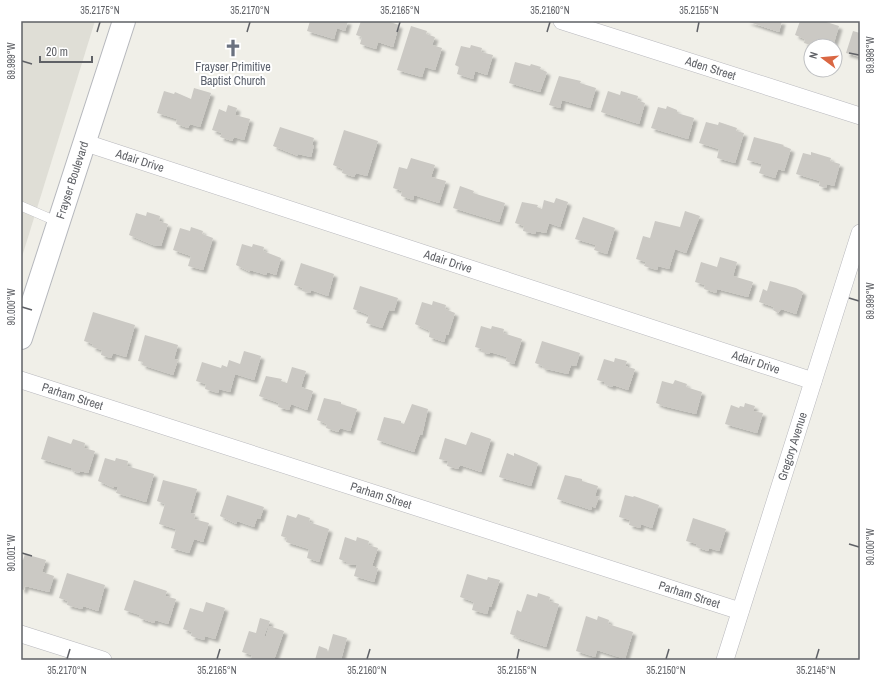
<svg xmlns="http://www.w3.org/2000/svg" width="881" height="681" font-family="'Archivo Narrow',sans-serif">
	<defs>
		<filter id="shadow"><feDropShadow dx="3.5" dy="3.5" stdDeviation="1" flood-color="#0004"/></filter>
	</defs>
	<rect width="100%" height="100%" fill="#f0efe8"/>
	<!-- education -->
	<path fill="#dfded6" d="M21,21H95L21,260Z"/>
	<!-- building -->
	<path fill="#cbc9c4" filter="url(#shadow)" d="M310,21H348L345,31L337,28L334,39L307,31Z
		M361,21H387L399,25L393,47L378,42L376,49L360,44L362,37L356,35Z
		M746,21H782L779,32Z
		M800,21H823L839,26L833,46H814L804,43L805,39L795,35Z
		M411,26L427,31L426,34L435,37L432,45L442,48L435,70L425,67L422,77L397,70Z
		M853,31L860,33V57L846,53Z
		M471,45L482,48L481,52L493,55L487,75L475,71L473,79L457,74L459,67L455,65L461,46L470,48Z
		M515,62L530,66L531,64L541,67L540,69L547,72L540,92L509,83Z
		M559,76L581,81L580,83L596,88L590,108L562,100L560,108L549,105Z
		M194,88L211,93L200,127L190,124L188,128L176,124L177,119L157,113L164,91L174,94L175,92L191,99Z
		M608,91L620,95L621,91L638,96L637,100L645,103L639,124L601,112Z
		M228,105L237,108L235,115L250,119L244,140L234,137L232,141L220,137L222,133L212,130L219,109L226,112Z
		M667,106L677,110V113L694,118L688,139L651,128L658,107L666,109Z
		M706,122L718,125L719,122L737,128L736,131L744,133L735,163L717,158L719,149L699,143Z
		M280,127L314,138L312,145H314L311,157L298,154V156L273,146Z
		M344,130L378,141L367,176L356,173L354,177L342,173L343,169L333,165Z
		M754,137L784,145L783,146L791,149L784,171L778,169L775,178L759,173L762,164L747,160Z
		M811,152L831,158L830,161L840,164L834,186L827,184L826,188L819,186L820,181L796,174L803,153L811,155Z
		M411,158L435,165L431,177L446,181L439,203L414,195L413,200L401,196L402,191L393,188L399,167L407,169Z
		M460,186L474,191L473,193L505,203L499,222L453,208Z
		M556,198L568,202L560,227L549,223L546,233L536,231L535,234L523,231L524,226L515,223L522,202L538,205L537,207L542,209L544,200L554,203Z
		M685,211L700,216L686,253L675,249L669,269L658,266L657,270L644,266L646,262L636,259L643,236L650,238L655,221L680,227Z
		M147,212L160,216L159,221L168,224L161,246L153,245L129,235L136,213L146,216Z
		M583,217L615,228L607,254L594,250L596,245L575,239Z
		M191,227L203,231L202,234L213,238L203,270L188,266L191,256L173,250L180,228L190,231Z
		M242,244L252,247L253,244L264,247L263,251L281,258L276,275L267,272L266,275L250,270V272L236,265Z
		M720,257L737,262L733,276L753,282L748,297L717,289L716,293L704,289L705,285L695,282L701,262L717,267Z
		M301,263L334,274L328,296L311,290L310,293L302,291L303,288L294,285Z
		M770,281L796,288L803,292L796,314L781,309L778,313L773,310L774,307L759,302L763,289L767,291Z
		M360,286L398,298L394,311L389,310L382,328L366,323L369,315L353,309Z
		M433,301L446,305L445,309L455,313L448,335H446L444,342L429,337L430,331L415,324L422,302L432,305Z
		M93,312L135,325L126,357L113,353L111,358L101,355L102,350L92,347L93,344L84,341Z
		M481,326L491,329L492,326L504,329L503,333L522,339L514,364L506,361L507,357L490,352V354L481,352L482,349L475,347Z
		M145,335L178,345L174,359L178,360L173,375L142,365L143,362L138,361Z
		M542,341L580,353L576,366L571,365L568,374L542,368L543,366L535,363Z
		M244,351L261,356L254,380L235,374L230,392L219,389L218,393L205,389L206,384L196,381L202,362L221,368L222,365L227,367L229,360L240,364Z
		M615,358L627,361L625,366L635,369L628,390L613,385L612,387L604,384V382L597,380L604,359L614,362Z
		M292,367L306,371L301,387L313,391L307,410L291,404L289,410L278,407L279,403L259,396L266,376L282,379L281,381L287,383Z
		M675,380L687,384L686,387L702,392L696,414L663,406L656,403L662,381L673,384Z
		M324,398L341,402V404L357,409L350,431L340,428L338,432L326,428L327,424L317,420Z
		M745,403L755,406L753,411L763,413L757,433L725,424L731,405L739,408L740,406L744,407Z
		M412,404L428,409L422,435L420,434L414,452L377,440L384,417L401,421V423L404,424Z
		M471,432L491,439L481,472L460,465L458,469L447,466L448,461L439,459L445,438L466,445Z
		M48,436L71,444L73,439L85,443L84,448L95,451L88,473L80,471L79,473L71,470V468L41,459Z
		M507,453L514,456V453L538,463L531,486L499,477Z
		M105,458L115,461L116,458L128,461L127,466L154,474L146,502L116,493L118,487L114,486V488L98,481Z
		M565,475L582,479V481L598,486L595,496L599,497L595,508L592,506L591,510L557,499Z
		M163,480L197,489L190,513L195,514L194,519L209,523L203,542L194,539L189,553L171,548L176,529L159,524L165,504L157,501Z
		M227,495L264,507L260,519L257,518L254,527L237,521L236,524L220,516Z
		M625,495L633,497L634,496L659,505L652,528L641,524L640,528L629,525L630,520L619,517Z
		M298,514L310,518L309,522L329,529L319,562L307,558L309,549L286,542L287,538L281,536L287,515L296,518Z
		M693,518L726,529L719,551L709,548L708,551L696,547L697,544L686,541Z
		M345,537L356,541L357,537L369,541L368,545L378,548L372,566L378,568L374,582L354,576L357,565L346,564V562L339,559Z
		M25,554L46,560L42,572L54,576L49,592L25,586L24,590L21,589V560H23Z
		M67,573L105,585L98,611L83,606L82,609L67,605L68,601L59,598Z
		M467,574L487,580L488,577L500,580L491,607H489L487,614L472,610L474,602L460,597Z
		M134,580L167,591L165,596L176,599L168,624L155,620L154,623L139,618L140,615L124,610Z
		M538,593L550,597L549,601L559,604L546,647L515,637L516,636L510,634L517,610L521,612L527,594L537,597Z
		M206,602L225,608L215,639L205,636L204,640L191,636L192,632L183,629L190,608L203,612Z
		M586,616L597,620L598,616L609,620L608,624L633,632L625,659L597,650L595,657L576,651Z
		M260,618L270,621L264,636H266L269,626L284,631L274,660H253L251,659L252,655L242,652L249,631L256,633Z
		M333,634L347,638L341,660H315L319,646L327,649L328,652Z"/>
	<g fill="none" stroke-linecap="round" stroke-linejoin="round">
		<!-- lane casing -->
		<g stroke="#b8b8bd" stroke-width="10">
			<path id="lane" d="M21,206L58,222"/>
		</g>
		<!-- street casing -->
		<g stroke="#b8b8bd" stroke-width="18">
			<g id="street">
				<path id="s1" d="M562,21L860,116"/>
				<path id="s2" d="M83,142L813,381"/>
				<path id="s3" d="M21,380L740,611"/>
				<path d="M21,634L103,660"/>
				<path id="s4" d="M725,660L860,233"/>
			</g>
		</g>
		<!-- secondary casing -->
		<g stroke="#b6b8bd" stroke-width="24">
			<g id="secondary">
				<path id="s5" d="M21,338L124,21"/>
			</g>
		</g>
		<!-- lane -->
		<use href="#lane" stroke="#fff" stroke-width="9"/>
		<!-- street -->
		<use href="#street" stroke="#fff" stroke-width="17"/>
		<!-- secondary -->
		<use href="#secondary" stroke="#fff" stroke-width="22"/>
	</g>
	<!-- ticks -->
	<path fill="none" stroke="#5f6166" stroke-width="1.5" d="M97,32L100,22M247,32L250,22M397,32L400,22M547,32L550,22M697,32L699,22M849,53L859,55M22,61L32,64M849,298L859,301M22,307L32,310M849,544L859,547M22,553L32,556M67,659L70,649M217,659L220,649M367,659L370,649M517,659L519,649M666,659L669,649M816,659L819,649"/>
	<!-- icons -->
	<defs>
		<g id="church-bare" transform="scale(1.38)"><path d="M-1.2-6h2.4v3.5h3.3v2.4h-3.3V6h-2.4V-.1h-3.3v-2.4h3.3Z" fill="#6b7280" stroke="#fff" stroke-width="2.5" paint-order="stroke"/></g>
	</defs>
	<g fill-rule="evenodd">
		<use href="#church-bare" x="233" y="48"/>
	</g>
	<g text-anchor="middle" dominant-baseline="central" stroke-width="4" stroke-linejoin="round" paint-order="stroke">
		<!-- worship labels -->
		<g font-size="12" fill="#5b616d" stroke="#fff">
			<text x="233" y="67">Frayser Primitive<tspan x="233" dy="14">Baptist Church</tspan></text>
		</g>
		<!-- street labels -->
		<g font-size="12" fill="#5f6166" stroke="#fff">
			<text stroke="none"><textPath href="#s1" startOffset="156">Aden Street</textPath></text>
			<text stroke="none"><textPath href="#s2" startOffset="60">Adair Drive</textPath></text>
			<text stroke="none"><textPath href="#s5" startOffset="166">Frayser Boulevard</textPath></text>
			<text stroke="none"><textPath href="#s2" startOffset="384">Adair Drive</textPath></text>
			<text stroke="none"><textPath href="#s2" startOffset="708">Adair Drive</textPath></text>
			<text stroke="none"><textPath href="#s3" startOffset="54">Parham Street</textPath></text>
			<text stroke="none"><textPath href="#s4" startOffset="224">Gregory Avenue</textPath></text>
			<text stroke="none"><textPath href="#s3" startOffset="378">Parham Street</textPath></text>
			<text stroke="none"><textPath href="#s3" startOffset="702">Parham Street</textPath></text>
		</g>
	</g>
	<!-- border -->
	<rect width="881" height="681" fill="none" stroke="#ffffff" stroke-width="44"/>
	<!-- north arrow -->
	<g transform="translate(823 58) rotate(286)"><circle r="19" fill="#ffffff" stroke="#bfc0c2"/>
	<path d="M0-3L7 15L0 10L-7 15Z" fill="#da6743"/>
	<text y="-6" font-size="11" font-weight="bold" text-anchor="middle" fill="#5f6166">N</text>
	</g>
	<!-- scale -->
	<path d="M40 56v6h52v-6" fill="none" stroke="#5f6166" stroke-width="2"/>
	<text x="46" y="56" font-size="12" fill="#5f6166" stroke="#ffffff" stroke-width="3" paint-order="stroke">20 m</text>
	<rect x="22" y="22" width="837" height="637" fill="none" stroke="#5f6166" stroke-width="1.5"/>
	<g font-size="10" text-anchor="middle" fill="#5f6166">
		<text x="100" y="14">35.2175°N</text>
		<text x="250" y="14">35.2170°N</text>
		<text x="400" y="14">35.2165°N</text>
		<text x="550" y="14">35.2160°N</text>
		<text x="699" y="14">35.2155°N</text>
		<text transform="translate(870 55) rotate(-90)" y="4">89.998°W</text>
		<text transform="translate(11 61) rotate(-90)" y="4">89.999°W</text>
		<text transform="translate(870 301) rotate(-90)" y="4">89.999°W</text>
		<text transform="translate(11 307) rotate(-90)" y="4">90.000°W</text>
		<text transform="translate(870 547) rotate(-90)" y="4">90.000°W</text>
		<text transform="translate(11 553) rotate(-90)" y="4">90.001°W</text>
		<text x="67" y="674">35.2170°N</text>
		<text x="217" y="674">35.2165°N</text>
		<text x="367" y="674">35.2160°N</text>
		<text x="517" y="674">35.2155°N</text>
		<text x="666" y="674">35.2150°N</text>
		<text x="816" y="674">35.2145°N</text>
	</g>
</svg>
